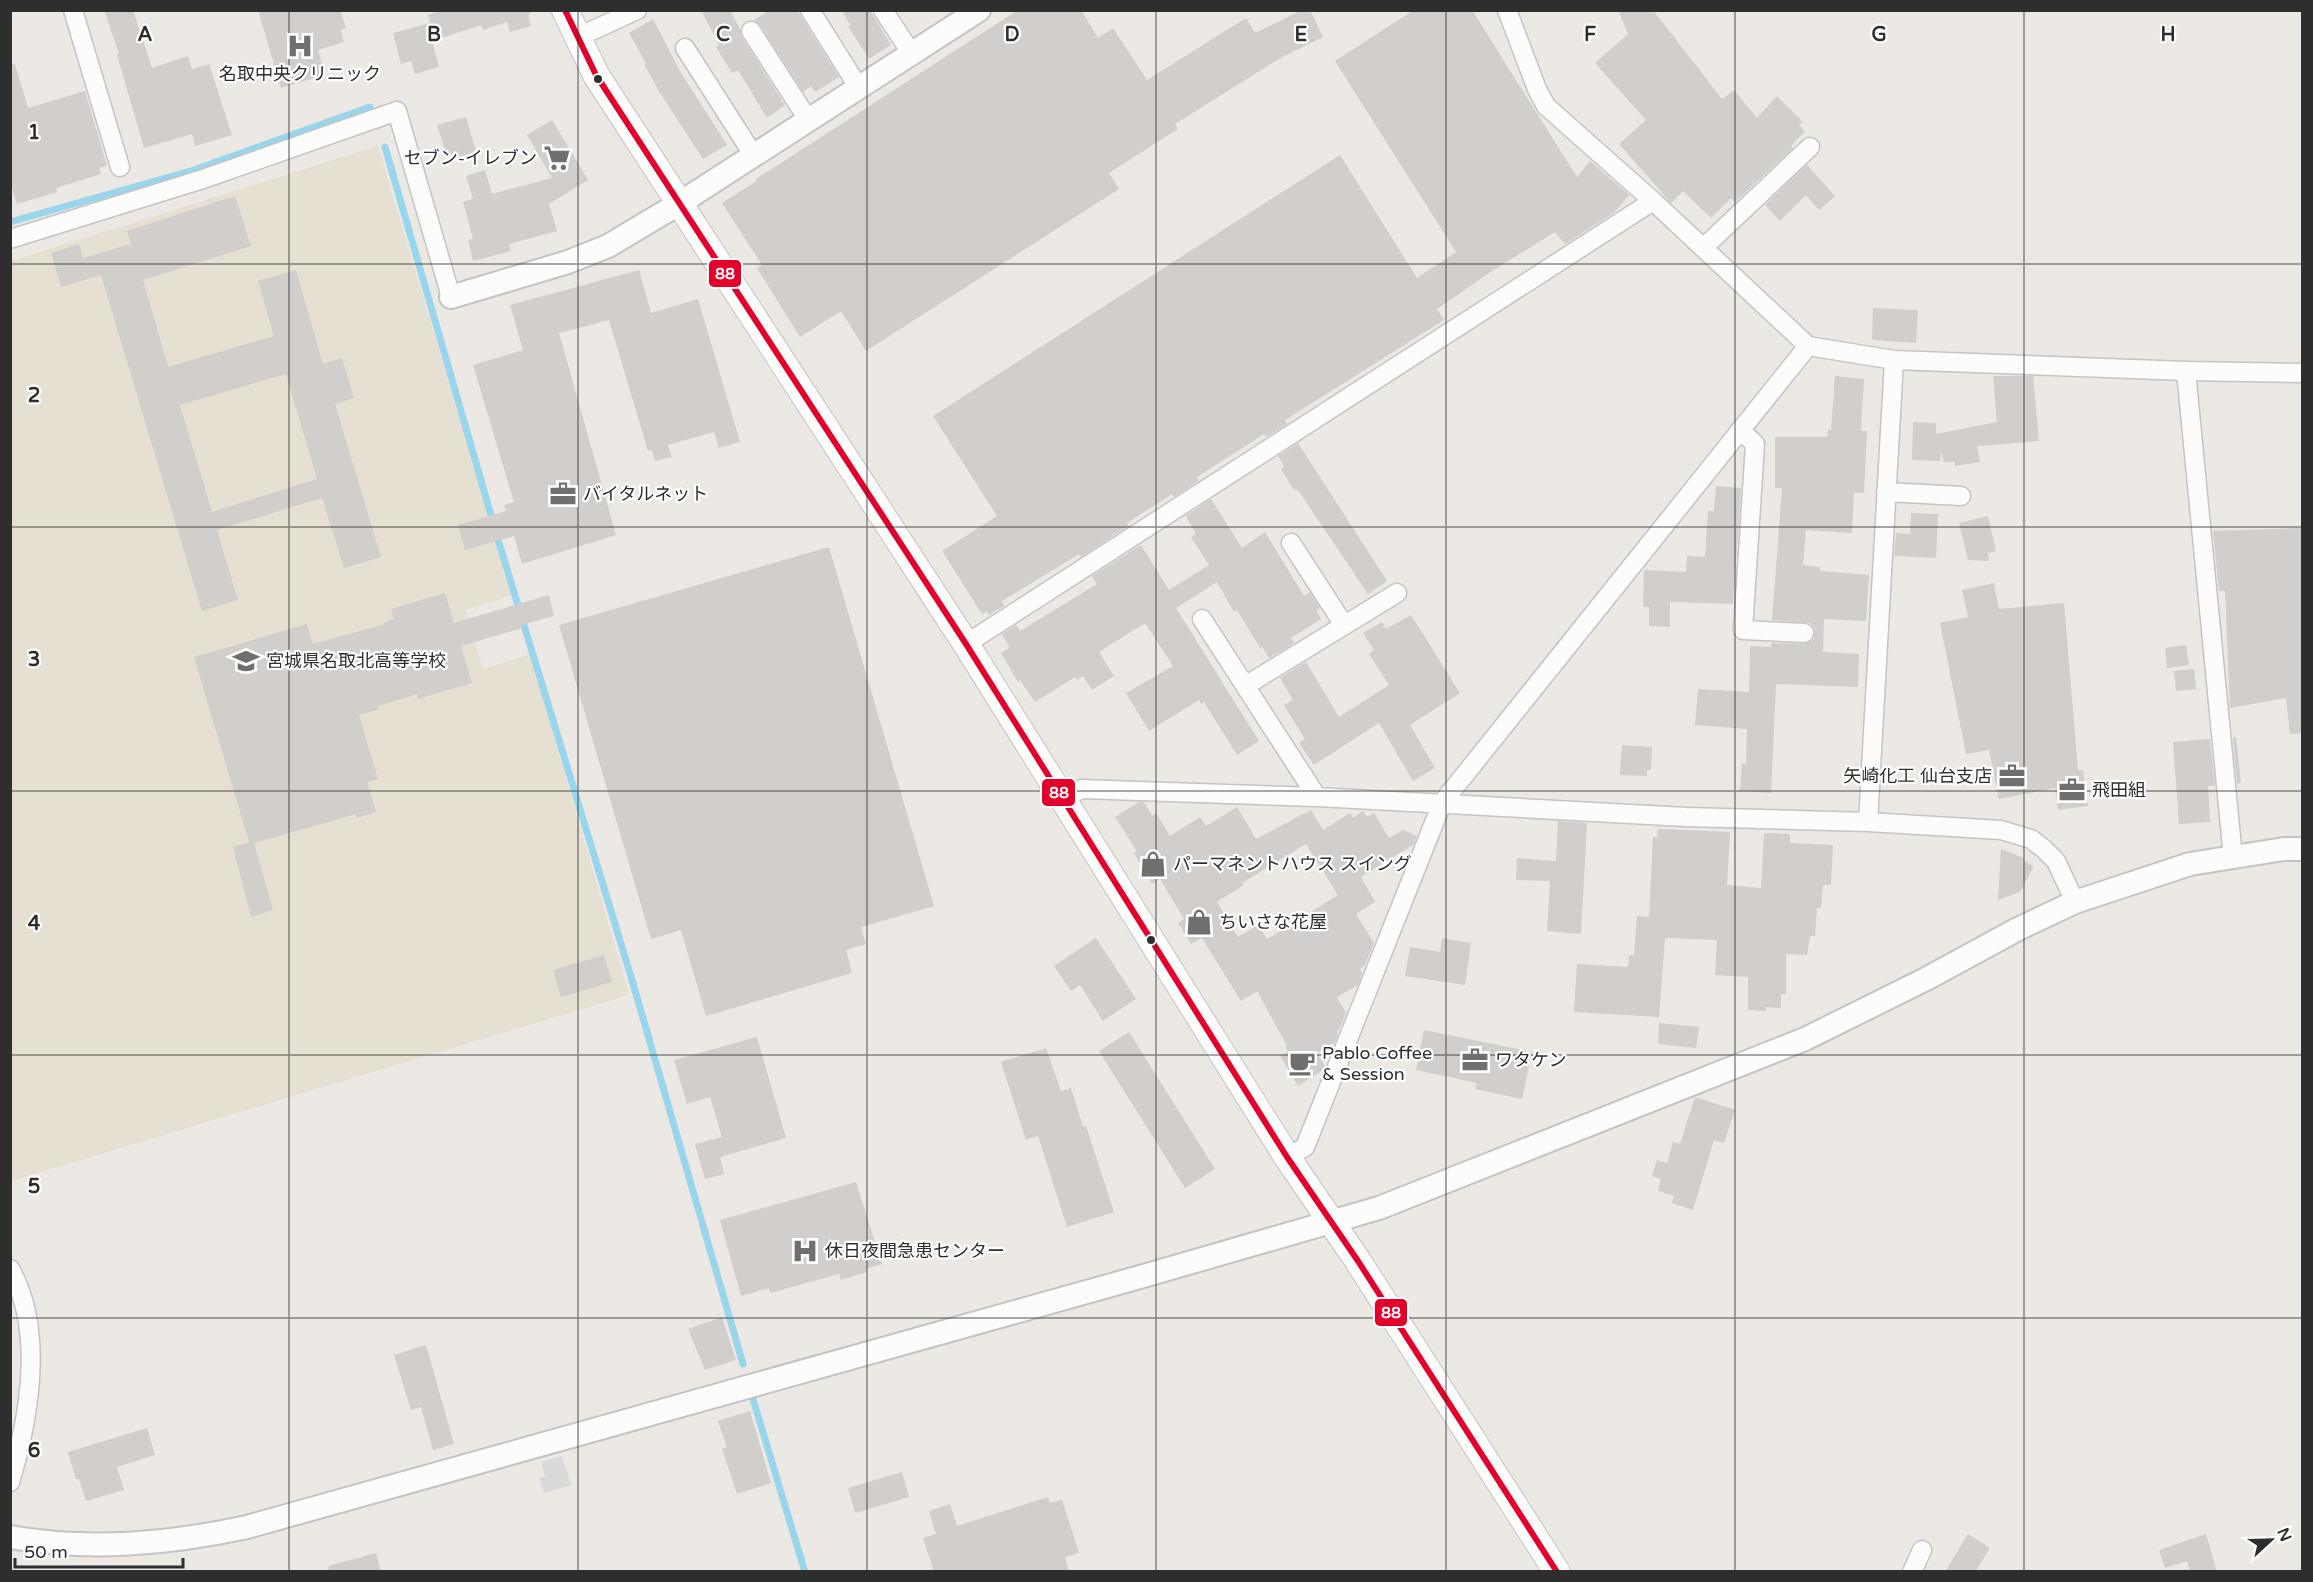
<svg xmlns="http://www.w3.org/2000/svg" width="2313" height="1582" font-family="'Varela Round','Noto Sans JP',sans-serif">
	<rect width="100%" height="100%" fill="#ece8e4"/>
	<!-- industrial -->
	<path fill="#dcd9db" d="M562,1456L571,1485L544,1493L539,1478L545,1476L541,1462Z"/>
	<!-- education -->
	<path fill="#e6e0d3" d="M378,146L512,595L465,610L483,669L530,654L629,995L11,1181V261Z"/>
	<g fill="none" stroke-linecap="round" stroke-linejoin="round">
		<!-- stream -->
		<path stroke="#99d6ec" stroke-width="7" d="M385,147L493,522
			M10,222L194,170L370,107
			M496,533L632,980L743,1364
			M753,1399L805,1572"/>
	</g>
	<!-- building -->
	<path fill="#d1cecb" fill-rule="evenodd" d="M104,10H133L152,68L188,56L192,69L209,64L232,135L195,146L192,134L144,148L117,55L119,54Z
		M258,10H340L346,28L341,30L344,42L318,50L325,75L281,88Z
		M443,10H530V15H528L531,26L510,32L507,22L483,30L481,25L432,41L439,67L415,74L411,61L401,64L393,33L430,23L428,15Z
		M701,10H730L740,29L742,37L785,105L767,118L738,70L732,73L716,47L719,45Z
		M770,10H797L839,77L815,92L811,86L803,92L760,25L754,20Z
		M842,10H870L891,45L869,59L848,26L850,25Z
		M1018,10H1081L1098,38L1113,28L1147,80L1246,18L1255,33L1302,10H1310L1323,37L1282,57L1175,124L1178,129L1109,173L1119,189L866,351L841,311L800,337L757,268L762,265L722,203L757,181L756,179Z
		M1414,10H1472L1577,177L1590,161L1629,195L1615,212L1565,244L1555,232L1492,271L1437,309L1444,320L1285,420L1287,424L1266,437L1264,434L1197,477L1199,480L1174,497L1172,494L1127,523L1128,526L1081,557L1079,554L1002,601L1004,606L989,615L987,611L982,614L942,551L997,516L933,416L1340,155L1417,278L1456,252L1335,61Z
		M1618,10H1653L1722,99L1734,90L1757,118L1777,96L1803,122L1799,125L1805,131L1791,146L1793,148L1735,202L1731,198L1711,218L1683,191L1671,203L1619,144L1646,120L1595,63L1628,34Z
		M653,19L681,73L727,145L703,159L660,93L644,64L646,63L629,33Z
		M15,64L28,108L85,91L107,166L99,168L101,174L56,188L57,192L17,204L10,182V65Z
		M466,117L476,152L448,160L437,125Z
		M552,120L588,180L549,204L557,231L509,244L511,251L473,261L468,240L473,239L463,202L473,199L466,176L485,170L492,194L552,178L527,135Z
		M1807,165L1835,196L1819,210L1806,195L1780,221L1765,205Z
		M235,196L251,246L143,280L168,367L274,336L258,281L296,270L323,364L342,358L354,398L335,404L381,557L344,568L322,498L217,530L238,600L202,611L101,275L61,287L51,253L79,244L83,258L131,244L127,231ZM286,374L317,479L212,512L180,405Z
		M639,270L651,313L698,299L740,442L719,448L714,432L668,445L672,457L655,461L652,450L648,451L609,320L559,333L616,535L522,564L514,536L465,550L458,525L506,511L504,505L514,502L473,365L523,350L510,305Z
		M1873,308L1918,310L1916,343L1872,340Z
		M1835,376L1864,379L1861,431H1867L1864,493H1854L1852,533L1806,530L1803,565L1820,567V571L1869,575L1866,621L1824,619L1823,652L1859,654L1858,687L1776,684L1771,793L1740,791L1742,763L1746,764L1747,729L1695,725L1698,689L1749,692L1750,646L1771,647V643L1804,644L1814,639V628L1810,623L1772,620L1782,488H1775V437H1827L1828,430H1831Z
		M1993,376H2033L2039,441L1977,446L1980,462L1955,466V462H1944L1941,451L1940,461L1912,460L1913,422L1936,423V434L1997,422Z
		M1298,443L1387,581L1368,594L1302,496L1297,489L1294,490L1281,469L1284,466L1278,456Z
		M1716,486L1741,488L1733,604L1670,602V627L1649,626V607H1643L1644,570L1686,572L1687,556L1705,557L1708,511H1714Z
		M1211,499L1242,548L1265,532L1304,596L1310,592L1320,608L1316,610L1321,619L1291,638L1294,643L1269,658L1262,647L1260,648L1237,610L1234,612L1217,582L1176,608L1259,741L1237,755L1204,702L1201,704L1199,700L1149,731L1126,693L1173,666L1145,623L1099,652L1114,676L1092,690L1083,676L1077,680L1075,677L1035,702L1020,680L1018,682L1001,653L1010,648L1002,634L1016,625L1020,631L1097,584L1092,576L1141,545L1169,590L1209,565L1191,537L1196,534L1186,516Z
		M1911,513L1938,514L1936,558L1894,556L1896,533L1910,534Z
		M1988,516L1996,551L1988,553L1989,561L1968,560L1959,523Z
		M2302,528V733L2290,734L2286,698L2230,708L2225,591H2219L2213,531Z
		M829,547L934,906L861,927L866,944L846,950L852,973L706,1016L681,930L651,939L559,625Z
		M1994,583L1999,609L2064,603L2078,770H2083L2088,806L2058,810L2055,788L1999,799L1989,750L1966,754L1940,623L1968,617L1962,590Z
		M445,593L454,623L549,595L554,616L521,625L522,628L461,646L472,683L418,699L417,694L378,706L379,709L359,715L378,779L367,782L376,812L357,818L356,814L254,843L273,910L251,917L233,847L249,842L194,657L307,624L313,644L385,624V622L394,619L391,609Z
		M1411,615L1460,693L1410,725L1435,768L1413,781L1379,723L1314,765L1299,743L1305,739L1284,705L1293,700L1280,678L1306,662L1339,717L1389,685L1369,654L1374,650L1363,633L1382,622L1386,629Z
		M2186,645L2189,665L2167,668L2165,648Z
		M2194,669L2196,689L2176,691L2174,671Z
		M2233,737H2236L2241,783L2237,784Z
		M2210,739L2215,786H2208L2210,822L2179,824L2173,742Z
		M1622,745L1652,747L1651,770H1647V776L1620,775Z
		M1139,802H1144L1152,816L1156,813L1170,836L1200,817L1206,826L1237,807L1256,839L1311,810L1323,830L1350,813L1353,818L1363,811L1367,817L1374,813L1389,838L1403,830L1417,836L1413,845L1361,877L1375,902L1356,914L1374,943L1365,965L1360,969L1362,973L1358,985L1337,997L1346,1013L1339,1030L1337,1032L1338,1034L1335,1042L1317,1053L1325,1066L1323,1070L1298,1086L1280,1056L1288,1052L1285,1047L1287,1046L1257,991L1241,1001L1202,938L1191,944L1178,923L1184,919L1160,879L1152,884L1134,853L1137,851L1115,817ZM1306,844L1338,895L1267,939L1258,925L1238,937L1217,902L1244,885L1242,883Z
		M1558,821L1587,823L1581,934L1547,931L1550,881L1516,880L1517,858L1556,861Z
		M1658,829L1730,832L1727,885L1761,888L1764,833L1790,834V843L1833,845L1831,885H1823L1821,908H1817L1815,936H1810L1807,955L1786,954V994H1781V1008L1766,1007V1011L1748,1010V977L1715,975L1717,940L1665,938L1659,1017L1574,1012L1577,964L1628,967L1629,955H1634L1637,916L1649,917L1653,837H1657Z
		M2001,849L2024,858L2023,860L2034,866L2020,892L1998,900Z
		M1096,938L1136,999L1103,1021L1080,985L1071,991L1054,966Z
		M1442,938L1471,943L1465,985L1405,976L1410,947L1440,952Z
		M604,955L612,982L561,997L553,970Z
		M1659,1023L1699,1027L1696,1048L1658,1044Z
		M1424,1030L1532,1052L1522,1099L1475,1089L1477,1083L1416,1070Z
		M1129,1032L1215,1169L1185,1188L1099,1051Z
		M757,1037L786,1138L720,1157L724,1174L705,1179L695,1144L722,1137L710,1097L687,1104L674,1060Z
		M1046,1048L1061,1091L1071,1088L1083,1127L1086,1126L1114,1212L1067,1227L1038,1136L1026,1140L1001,1062Z
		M1695,1097L1735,1110L1724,1143L1714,1140L1693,1210L1672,1203L1674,1196L1658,1191L1661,1179L1652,1176L1657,1160L1667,1163L1673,1142L1680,1144Z
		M856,1182L882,1264L866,1269L867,1272L841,1280L839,1274L770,1293L769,1288L741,1296L720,1220Z
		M722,1317L736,1360L705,1370L688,1329Z
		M426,1345L454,1444L433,1450L421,1407L411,1410L394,1355Z
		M750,1411L771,1483L737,1494L722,1449L727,1447L718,1421Z
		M147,1428L155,1455L117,1467L124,1490L86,1501L79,1479H76L68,1452Z
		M902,1472L909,1497L855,1513L848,1488Z
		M1048,1497L1050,1503L1062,1500L1079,1553L1065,1557L1069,1572H934L923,1538L936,1534L929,1511L950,1504L957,1526Z
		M1968,1534L1990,1548L1975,1572H1945Z
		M2206,1534L2217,1572H2190L2187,1561L2165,1568L2159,1550Z
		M376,1553L381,1572H329L328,1566Z"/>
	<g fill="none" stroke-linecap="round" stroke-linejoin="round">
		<!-- minor casing -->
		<g stroke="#c5c4c5" stroke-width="21">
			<path id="minor" d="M73,10L120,167
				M810,10L859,88
				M883,10L912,54
				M1507,10L1537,89L1546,106L1653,201
				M751,31L809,121
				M578,37L637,10
				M685,48L754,156
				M10,239L203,179L397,111L451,297
				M1703,248L1810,147
				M1808,346L1894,360L2186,371L2302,373
				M2186,371L2233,858
				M1740,430L1755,444L1743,630L1804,633
				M1886,492L1961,496
				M1291,543L1344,625
				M1202,619L1317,797
				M966,644L1653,201L1808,346L1442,803L1305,1147L1287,1157
				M1245,686L1397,593
				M1062,798L1082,789L1110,790L1317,797L1686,817L1868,822L2001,830L2031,839L2044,849L2056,861L2075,902
				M1868,822L1894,360
				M10,1269C45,1330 29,1419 10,1482
				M1912,1572L1922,1550"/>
		</g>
		<!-- tertiary casing -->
		<g stroke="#c5c4c5" stroke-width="26">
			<path id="tertiary" d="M451,297L568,262L608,246L680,203L979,10
				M10,1537C90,1551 168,1544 247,1527L1133,1279L1379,1208L1805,1039L1926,979L2018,929L2075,902L2190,864L2284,849H2302"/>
		</g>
		<!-- secondary casing -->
		<g stroke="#c5c4c5" stroke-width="28">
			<path id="secondary" d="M565,10L596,75L966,644L1287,1157L1358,1261L1557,1572"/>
		</g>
		<!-- minor -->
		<use href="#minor" stroke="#fcfcfb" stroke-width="18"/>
		<!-- tertiary -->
		<use href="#tertiary" stroke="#fcfcfb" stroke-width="22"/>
		<!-- secondary -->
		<use href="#secondary" stroke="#fcfcfb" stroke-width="26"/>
		<!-- bus-1 casing -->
		<g stroke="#fff" stroke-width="10">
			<path id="bus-1" d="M565,10L596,75L966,644L1287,1157L1358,1261L1557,1572"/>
		</g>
		<!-- bus-1 -->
		<use href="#bus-1" stroke="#e4002b" stroke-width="6"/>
	</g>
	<!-- grid -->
	<path fill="none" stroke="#2e2e2e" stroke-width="1.5" stroke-opacity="0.55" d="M289,10V1572M578,10V1572M867,10V1572M1156,10V1572M1446,10V1572M1735,10V1572M2024,10V1572M10,264H2302M10,527H2302M10,791H2302M10,1055H2302M10,1318H2302"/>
	<!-- icons -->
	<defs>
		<g id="hospital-bare" transform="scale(2.07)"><path d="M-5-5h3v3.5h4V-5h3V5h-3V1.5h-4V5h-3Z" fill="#706f6e" stroke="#fff" stroke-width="2.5" paint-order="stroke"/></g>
		<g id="supermarket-bare" transform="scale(2.07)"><path d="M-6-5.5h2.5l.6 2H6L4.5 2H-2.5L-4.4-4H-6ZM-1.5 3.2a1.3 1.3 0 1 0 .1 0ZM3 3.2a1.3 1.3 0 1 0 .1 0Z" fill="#706f6e" stroke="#fff" stroke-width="2.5" paint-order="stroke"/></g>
		<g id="office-bare" transform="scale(2.07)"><path d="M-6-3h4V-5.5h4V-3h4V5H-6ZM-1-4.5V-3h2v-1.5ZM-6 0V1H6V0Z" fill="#706f6e" stroke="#fff" stroke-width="2.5" paint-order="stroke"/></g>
		<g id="school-bare" transform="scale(2.07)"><path d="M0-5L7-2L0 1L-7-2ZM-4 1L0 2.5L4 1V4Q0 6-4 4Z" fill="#706f6e" stroke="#fff" stroke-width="2.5" paint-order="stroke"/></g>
		<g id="shop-bare" transform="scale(2.07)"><path d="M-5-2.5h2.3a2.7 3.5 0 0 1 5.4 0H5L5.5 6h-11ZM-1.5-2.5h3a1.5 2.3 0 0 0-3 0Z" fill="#706f6e" stroke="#fff" stroke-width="2.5" paint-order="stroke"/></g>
		<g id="cafe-bare" transform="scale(2.07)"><path d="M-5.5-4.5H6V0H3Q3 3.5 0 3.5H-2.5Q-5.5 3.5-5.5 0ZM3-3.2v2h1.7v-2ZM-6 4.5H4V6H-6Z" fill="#706f6e" stroke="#fff" stroke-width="2.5" paint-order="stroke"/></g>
	</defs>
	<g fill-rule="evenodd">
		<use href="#hospital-bare" x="300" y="46"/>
		<use href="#supermarket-bare" x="557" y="158"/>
		<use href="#office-bare" x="563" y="494"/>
		<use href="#school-bare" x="246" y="661"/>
		<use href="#office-bare" x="2012" y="776"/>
		<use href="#office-bare" x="2072" y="790"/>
		<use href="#shop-bare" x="1153" y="864"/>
		<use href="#shop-bare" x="1199" y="922"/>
		<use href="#office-bare" x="1475" y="1060"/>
		<use href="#cafe-bare" x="1302" y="1063"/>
		<use href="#hospital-bare" x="805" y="1251"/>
	</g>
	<!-- markers -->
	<g fill="#2e2e2e" stroke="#fff" stroke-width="2">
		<circle cx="598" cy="79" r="5"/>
		<circle cx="1151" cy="940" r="5"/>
	</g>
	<g text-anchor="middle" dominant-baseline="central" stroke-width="4.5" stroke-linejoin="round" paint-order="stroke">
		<!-- poi labels -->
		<g font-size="18" fill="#2e2e2e" stroke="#fff" text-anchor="start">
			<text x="300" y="74" text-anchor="middle">名取中央クリニック</text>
			<text x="537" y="158" text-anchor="end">セブン-イレブン</text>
			<text x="583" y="494">バイタルネット</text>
			<text x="266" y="661">宮城県名取北高等学校</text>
			<text x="1992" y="776" text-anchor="end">矢崎化工 仙台支店</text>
			<text x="2092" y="790">飛田組</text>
			<text x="1173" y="864">パーマネントハウス スイング</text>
			<text x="1219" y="922">ちいさな花屋</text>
			<text x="1322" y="1053">Pablo Coffee<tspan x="1322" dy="21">&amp; Session</tspan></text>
			<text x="1495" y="1060">ワタケン</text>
			<text x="825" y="1251">休日夜間急患センター</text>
		</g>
	</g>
	<g font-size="20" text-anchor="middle" font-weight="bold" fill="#2e2e2e" stroke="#fff" stroke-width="4.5" stroke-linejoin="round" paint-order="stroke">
		<text x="145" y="41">A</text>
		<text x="434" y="41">B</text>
		<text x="723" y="41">C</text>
		<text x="1012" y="41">D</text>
		<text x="1301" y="41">E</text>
		<text x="1590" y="41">F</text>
		<text x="1879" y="41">G</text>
		<text x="2168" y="41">H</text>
		<text x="34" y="139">1</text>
		<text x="34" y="402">2</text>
		<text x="34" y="666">3</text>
		<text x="34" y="930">4</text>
		<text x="34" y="1193">5</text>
		<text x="34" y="1457">6</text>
	</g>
	<g stroke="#fff" stroke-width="2">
		<rect x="708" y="259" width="34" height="29" rx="6" fill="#e4002b"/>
		<rect x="1041" y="778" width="35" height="29" rx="6" fill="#e4002b"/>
		<rect x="1374" y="1298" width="34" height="29" rx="6" fill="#e4002b"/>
	</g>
	<g font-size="16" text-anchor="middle" font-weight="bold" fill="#fff">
		<text x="725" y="279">88</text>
		<text x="1059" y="798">88</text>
		<text x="1391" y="1318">88</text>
	</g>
	<!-- border -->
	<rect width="2313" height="1582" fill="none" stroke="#2e2e2e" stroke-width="24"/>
	<!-- north arrow -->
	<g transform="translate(2271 1540) rotate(68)" stroke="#ffffff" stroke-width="4.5" paint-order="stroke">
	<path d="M0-4.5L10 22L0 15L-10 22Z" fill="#2e2e2e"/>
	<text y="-9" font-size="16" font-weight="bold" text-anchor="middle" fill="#2e2e2e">N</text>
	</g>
	<!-- scale -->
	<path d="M15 1558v9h168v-9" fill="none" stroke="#2e2e2e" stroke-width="3"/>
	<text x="24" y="1558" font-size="18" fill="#2e2e2e" stroke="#ffffff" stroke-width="4.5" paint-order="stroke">50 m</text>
</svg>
